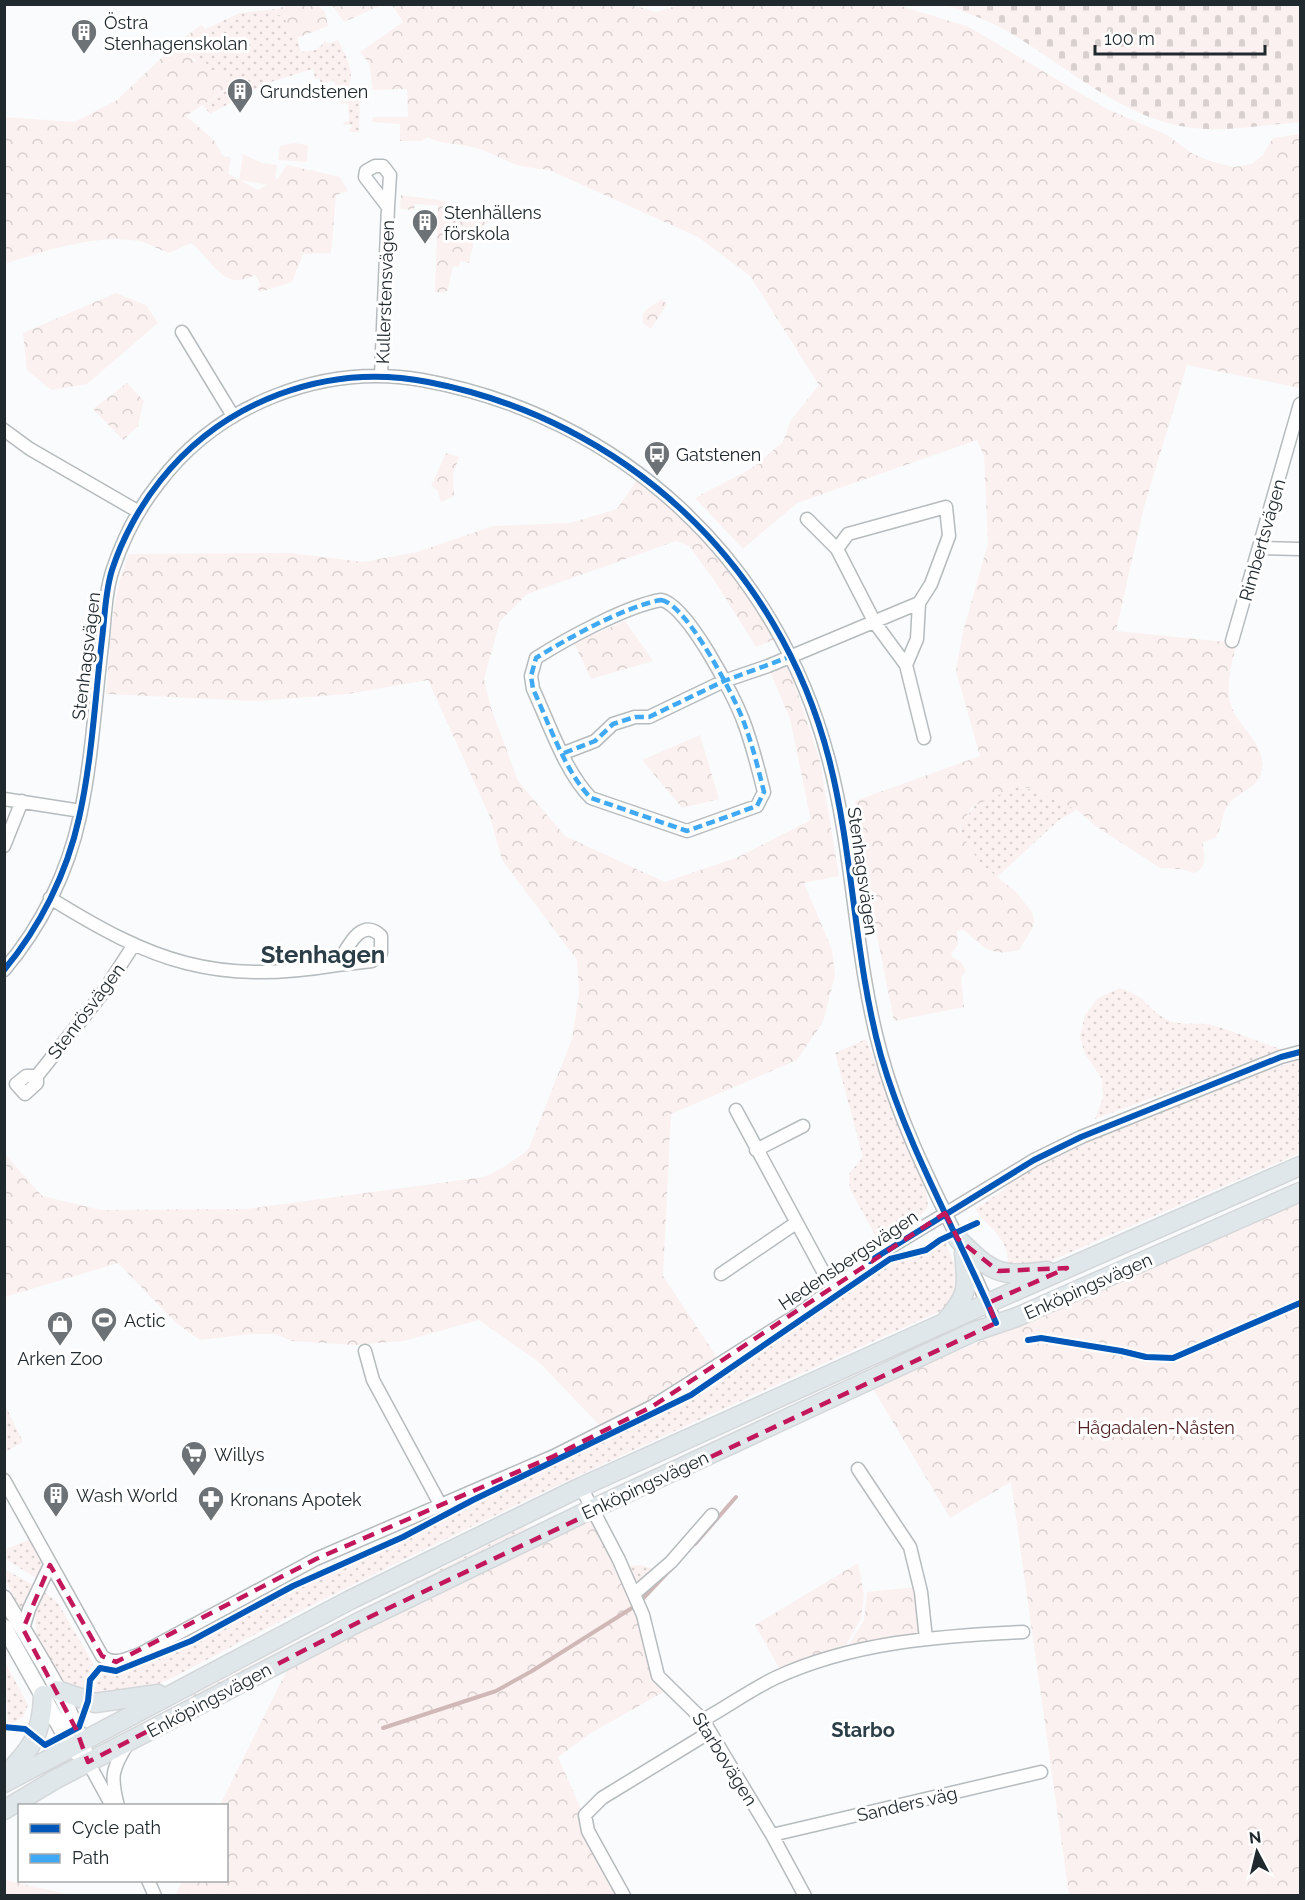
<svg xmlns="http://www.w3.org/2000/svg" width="1305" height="1900" font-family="Raleway,sans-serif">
	<defs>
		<pattern id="grass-dots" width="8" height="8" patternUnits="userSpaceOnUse" patternTransform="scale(1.5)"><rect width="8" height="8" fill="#fcf1f1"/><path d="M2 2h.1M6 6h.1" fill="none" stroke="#d8cfcf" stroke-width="1.8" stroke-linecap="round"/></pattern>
		<pattern id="forest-crowns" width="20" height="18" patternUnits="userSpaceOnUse" patternTransform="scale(1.5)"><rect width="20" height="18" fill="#fcf1f1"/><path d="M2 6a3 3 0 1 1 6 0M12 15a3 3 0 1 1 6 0" fill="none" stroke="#d8cfcf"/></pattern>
		<pattern id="cemetery-stones" width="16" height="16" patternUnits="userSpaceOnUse" patternTransform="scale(1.5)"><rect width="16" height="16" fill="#fcf1f1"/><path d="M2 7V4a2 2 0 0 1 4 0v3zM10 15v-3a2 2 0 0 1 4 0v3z" fill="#d8cfcf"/></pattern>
	</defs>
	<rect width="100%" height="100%" fill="#f9fbfd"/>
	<!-- grass -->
	<path fill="url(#grass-dots)" d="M277,9L276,12L285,16L289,36L297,38L301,52L316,50L326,41L328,44L338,40C346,57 356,71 348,89L351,93L355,92L360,97L359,132H349L352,125H344L343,122L349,121L348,103L340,104L334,80L321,83L319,78L315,79L313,69L267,83L210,114L203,105L228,89L225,78L217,70H210L190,56L209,32L206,29L239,13Z
		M1018,787L1035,790L1077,810L1059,820L997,877C982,865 957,845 961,824L977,803Z
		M1120,988C1148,996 1148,1012 1170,1021C1184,1026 1198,1022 1212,1025C1236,1032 1259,1042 1283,1050L1095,1119L1103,1098L1102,1079L1085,1054L1080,1037L1085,1015L1098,998Z
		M866,1039L927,1194L928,1207L921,1215L879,1242L850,1189L849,1174L863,1157L835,1053Z
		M1300,1060V1153L1039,1266L1007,1267C1012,1239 988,1229 975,1209L998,1194L1023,1172L1082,1142L1261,1072Z
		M944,1238L962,1285L945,1309C683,1426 423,1544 170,1679L147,1689L94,1697L96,1682L102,1674H115L181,1644L189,1643L293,1586L403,1537L473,1500L691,1395L890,1259L926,1250Z
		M5,1405L23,1442L5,1452H4Z
		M525,1526L528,1533L194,1702L191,1696Z
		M33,1538L42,1561L38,1579L5,1559L4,1550Z
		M639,1565L651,1568L652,1572L635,1589L626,1570L630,1566Z
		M4,1569L35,1586L23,1608L19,1607L5,1580Z
		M42,1590L58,1603L93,1663L86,1682V1693L69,1688L61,1681L36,1635L35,1610Z
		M4,1660L28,1705L23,1717L8,1726Z"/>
	<!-- forest -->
	<path fill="url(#forest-crowns)" d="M629,4L656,12L683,4L898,5L969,27L1105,108L1167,135L1193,154L1213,162L1234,167L1252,164L1263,155L1273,138L1300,134V388L1187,365L1144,507L1116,631L1237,643C1232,661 1225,687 1231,705C1238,728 1266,742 1262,770C1259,790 1234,792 1226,808C1221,818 1222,829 1215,838L1203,842C1203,854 1209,867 1194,873L1181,869L1160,868L1097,827L1077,810L1030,788L1018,787L973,806L961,824L959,830L980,863L1015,891L1032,912L1034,920L1032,929L1019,950C990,957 984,948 964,930L957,931L958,945L951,953L953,958L960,961L966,970L961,978L964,1007L894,1021L867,885L855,801L980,756L956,671L963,632L988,543L984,456L977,440L797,503L743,549L695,498L752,468L783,442L791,420L819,385L750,276L698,237L549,170C535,168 520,167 507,161C494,155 482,148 467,146C454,144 439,143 427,137L422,141H400V124L372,122L373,117H408L407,89L373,90L369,63L360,52L403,22L392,5Z
		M289,5H317L325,12L328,26L297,38L290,36L283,28L286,22L285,16L277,15V9Z
		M332,5H382L344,22Z
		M201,25L209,32L208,40L190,56L194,61H205L210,70H217L225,78L228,88L186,116L214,140L223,156L231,158L228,174L258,190L278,178L287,165L340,177L348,191L336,195L331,253L303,254L292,282L260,292L257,288L261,285L255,275C222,292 215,262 191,243L169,253C160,250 151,245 143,242C101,232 43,251 5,264L4,117L74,122L117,100L178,42Z
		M294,143L308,145L307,162L278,160L280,146Z
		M401,195L446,201L445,207L457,209L460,206L466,214L468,208L489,212V222L472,234L473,246L469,263L460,261L459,267L453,266L448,290L444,293L435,292L438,205L415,204L414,210L400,209Z
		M116,293L146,305L158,323L87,384L51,390L27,370L23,333Z
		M661,299L667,304L651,329L643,323C641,307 652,308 661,299Z
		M127,383L144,401L138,426L123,440L93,409Z
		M446,453L459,457L453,474L454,496L441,502L437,490L431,486Z
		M637,480C693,525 738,577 775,639L756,647L716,583L689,546L676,541L527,594L500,621L484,679L491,708L518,781L565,836L665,882L736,858L811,820L790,719L768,666L787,661L820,761L839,876L804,883L832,950L835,975L823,1022L797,1060L671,1114L663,1276L721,1363L602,1428L540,1363L479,1320L403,1341L354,1345L292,1341L275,1334H251L200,1340L176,1323L118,1263L5,1297L4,1153L42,1196L101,1210L246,1209L484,1177L504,1167L528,1150L572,1039L579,993L577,960L502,860L490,817L428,680L347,694L258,701L106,694C111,649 110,596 129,554L291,553L363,562L417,552L493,526L570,523L617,509Z
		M625,621L653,661L591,679L574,643Z
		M700,735L719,799L682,808L642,760Z
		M1300,1200V1895H1069L1011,1482L950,1518L872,1387L1133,1277Z
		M595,1516L634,1594L667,1690L591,1733L558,1757L619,1895L175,1896L182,1881L226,1880V1806L220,1805L291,1662Z
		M858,1563L864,1594L861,1619L840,1655L783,1675L755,1625Z
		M916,1587L923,1636L845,1651L864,1620L867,1592Z
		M5,1880L71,1895H5Z"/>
	<!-- cemetery -->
	<path fill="url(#cemetery-stones)" d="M946,5H1300V122C1263,125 1223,133 1186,127C1118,116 1063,63 1005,30C986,20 967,12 946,5Z"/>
	<!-- pitch -->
	<path fill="#fcf1f1" d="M243,154L262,163L277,165L274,186L239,180Z"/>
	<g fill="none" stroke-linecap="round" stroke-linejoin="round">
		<!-- stream -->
		<path stroke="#d0b8b7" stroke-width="4" d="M695,1544L736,1497
			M639,1603L671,1569
			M383,1728L496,1691L532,1671L632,1608"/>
		<!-- minor casing -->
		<g stroke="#b6bbbe" stroke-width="15">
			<path id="minor" d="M182,332L233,416
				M381,376L388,207L365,177L366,171L375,166H383L390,175L388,207
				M4,430L30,449L139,512
				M807,519L837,549
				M1260,548L1300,549
				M661,600C687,604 734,696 743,720C752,743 758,768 764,792L757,806L687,831L591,798C565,772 549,723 533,689L531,676L536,658C566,639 626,606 661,600Z
				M1232,641L1300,404
				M906,665L917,639L919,603
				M564,753L595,741L613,724L635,717H649L724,681L768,666L919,603L931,584L949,536L946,507L848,534L837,549L875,623L906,665L924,738
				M4,799L81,811
				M4,846L22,801
				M50,898C153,962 214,985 337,965C347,949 360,916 381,936V953L372,961L337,965
				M4,970C41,927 68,872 80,816C92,760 95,702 102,645C105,620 105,592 113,569C123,539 139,508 158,484C218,404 323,363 422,380C622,416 776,561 828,757C854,853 854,954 880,1050C898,1119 930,1182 961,1245
				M37,1076V1083L25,1094L16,1084L26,1076H37L102,994L133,946
				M736,1110L832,1288
				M756,1150L803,1126
				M968,1261L996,1323
				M721,1274L796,1223
				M365,1351L373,1380L440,1504
				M858,1469L910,1547L921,1592L926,1639
				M4,1480L102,1656C114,1666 126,1659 140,1654L316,1559L554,1456L653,1406L798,1314L884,1251L1034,1160L1081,1137L1281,1057L1300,1052
				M581,1487L619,1560L643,1615L658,1676L703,1720L772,1835L805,1896
				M634,1594L671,1562L712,1515
				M23,1629L29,1609L50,1565
				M703,1720C727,1707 750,1690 775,1678C852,1642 939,1636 1023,1632
				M88,1762L112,1806
				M118,1806C110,1776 112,1769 128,1743
				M772,1835L1041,1772
				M148,1880L155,1896
				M624,1896L588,1831L585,1815L602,1798L710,1732"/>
		</g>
		<!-- tertiary casing -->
		<g stroke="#b6bbbe" stroke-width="18">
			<path id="tertiary" d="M4,1598C35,1650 72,1704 88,1762
				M4,1627L72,1748L80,1755"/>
		</g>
		<!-- primary casing -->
		<g stroke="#d4d7d9" stroke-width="21">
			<path id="primary" d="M958,1239C991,1272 999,1278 1047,1271
				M947,1319C970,1294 967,1284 964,1252
				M57,1690L95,1703L158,1694
				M4,1776C32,1749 42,1734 43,1695
				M4,1783L350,1600L581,1487L988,1303L1300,1166
				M4,1810L56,1779L359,1622L592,1509L973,1332L1017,1317L1300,1192"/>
		</g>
		<!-- minor -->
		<use href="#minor" stroke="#fefeff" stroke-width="12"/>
		<!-- tertiary -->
		<use href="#tertiary" stroke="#fefeff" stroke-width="15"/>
		<!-- primary -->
		<use href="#primary" stroke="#e0e7ea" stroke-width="18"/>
		<!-- quiet -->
		<path stroke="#3fa9f5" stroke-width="4.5" stroke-dasharray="9 4.5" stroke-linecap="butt" d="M661,600C687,604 734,696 743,720C752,743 758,768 764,792L757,806L687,831L591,798C565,772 549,723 533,689L531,676L536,658C566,639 626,606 661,600Z
			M564,753L595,741L613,724L635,717H649L724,681L792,656"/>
		<!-- cycleway casing -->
		<g stroke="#fff" stroke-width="10">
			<path id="cycleway" d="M4,970C40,927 67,873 79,818C92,760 95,699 102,639C105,616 105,592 112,570C122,539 140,506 160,481C223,401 327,362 428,382C625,420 779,564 829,759C854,857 854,958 881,1056C908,1149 958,1234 996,1323
				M870,1261L1034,1160L1081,1137L1281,1057L1300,1052
				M1028,1340L1041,1338L1121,1351L1146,1357L1173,1358L1300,1303
				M4,1727L25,1729L45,1745L79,1727L88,1701L90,1680L100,1668L116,1671L191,1641L293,1586L403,1537L473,1500L691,1395L890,1259L926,1250L940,1240L977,1223"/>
		</g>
		<!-- cycleway -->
		<use href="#cycleway" stroke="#0057b8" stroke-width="6"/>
	</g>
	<!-- marked area -->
	<path fill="none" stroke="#c2185b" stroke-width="4.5" stroke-dasharray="12 8" stroke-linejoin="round" d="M945,1213L958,1239L998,1271L1067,1268L988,1303L996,1323L359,1622L88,1762L76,1729L23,1629L50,1565L102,1656L116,1662L316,1559L554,1456L653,1406Z"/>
	<!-- icons -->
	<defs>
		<g id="building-pin" transform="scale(1.35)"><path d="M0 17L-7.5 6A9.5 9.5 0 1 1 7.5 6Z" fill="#6c7276" stroke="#fff"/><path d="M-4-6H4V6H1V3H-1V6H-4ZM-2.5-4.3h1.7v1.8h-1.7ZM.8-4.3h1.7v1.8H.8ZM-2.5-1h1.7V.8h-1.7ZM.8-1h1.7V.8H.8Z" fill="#fff"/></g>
		<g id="bus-pin" transform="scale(1.35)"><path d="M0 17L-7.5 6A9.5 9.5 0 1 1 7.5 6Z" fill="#6c7276" stroke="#fff"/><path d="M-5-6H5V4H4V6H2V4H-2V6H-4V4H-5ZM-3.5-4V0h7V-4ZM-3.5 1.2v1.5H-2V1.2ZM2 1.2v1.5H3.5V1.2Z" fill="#fff"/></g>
		<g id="stadium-pin" transform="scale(1.35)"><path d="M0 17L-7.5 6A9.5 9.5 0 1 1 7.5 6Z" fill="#6c7276" stroke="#fff"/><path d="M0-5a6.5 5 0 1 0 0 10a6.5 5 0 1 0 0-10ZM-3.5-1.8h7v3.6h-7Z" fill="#fff"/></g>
		<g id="shop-pin" transform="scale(1.35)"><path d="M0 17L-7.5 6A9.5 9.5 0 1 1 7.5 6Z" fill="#6c7276" stroke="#fff"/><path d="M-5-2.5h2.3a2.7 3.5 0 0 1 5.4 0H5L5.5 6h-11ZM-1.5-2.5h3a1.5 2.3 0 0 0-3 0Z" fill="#fff"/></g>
		<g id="supermarket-pin" transform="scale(1.35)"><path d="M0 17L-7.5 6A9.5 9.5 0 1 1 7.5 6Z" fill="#6c7276" stroke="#fff"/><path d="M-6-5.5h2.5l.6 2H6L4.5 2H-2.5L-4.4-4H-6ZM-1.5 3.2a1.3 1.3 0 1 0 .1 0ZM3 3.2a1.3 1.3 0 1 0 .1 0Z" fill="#fff"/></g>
		<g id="pharmacy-pin" transform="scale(1.35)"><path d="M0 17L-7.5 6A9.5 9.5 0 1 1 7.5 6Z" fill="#6c7276" stroke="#fff"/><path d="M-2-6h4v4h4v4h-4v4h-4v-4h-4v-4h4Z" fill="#fff"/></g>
	</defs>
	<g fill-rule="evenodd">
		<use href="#building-pin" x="84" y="32"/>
		<use href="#building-pin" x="240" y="91"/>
		<use href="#building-pin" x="425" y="222"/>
		<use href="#bus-pin" x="657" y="454"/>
		<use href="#stadium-pin" x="104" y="1320"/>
		<use href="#shop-pin" x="60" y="1324"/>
		<use href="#supermarket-pin" x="194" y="1454"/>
		<use href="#building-pin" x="56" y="1495"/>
		<use href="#pharmacy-pin" x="211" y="1499"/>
	</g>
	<g text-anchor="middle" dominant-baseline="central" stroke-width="6" stroke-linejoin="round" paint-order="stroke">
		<!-- poi labels -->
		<g font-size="18" fill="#20292e" stroke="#fff" text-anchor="start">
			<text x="104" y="22">Östra<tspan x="104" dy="21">Stenhagenskolan</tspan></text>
			<text x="260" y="91">Grundstenen</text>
			<text x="444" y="212">Stenhällens<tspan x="444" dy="21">förskola</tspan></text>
			<text x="676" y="454">Gatstenen</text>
			<text x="124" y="1320">Actic</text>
			<text x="60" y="1358" text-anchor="middle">Arken Zoo</text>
			<text x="214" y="1454">Willys</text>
			<text x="76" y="1495">Wash World</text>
			<text x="230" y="1499">Kronans Apotek</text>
		</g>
		<!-- street labels -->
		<g font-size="18" fill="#20292e" stroke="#fff">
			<text transform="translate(385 292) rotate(-88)">Kullerstensvägen</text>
			<text transform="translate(1262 540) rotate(-74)">Rimbertsvägen</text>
			<text transform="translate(86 656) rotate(-83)">Stenhagsvägen</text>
			<text transform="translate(863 871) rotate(82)">Stenhagsvägen</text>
			<text transform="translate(86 1011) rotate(-53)">Stenrösvägen</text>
			<text transform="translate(848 1260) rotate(-34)">Hedensbergsvägen</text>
			<text transform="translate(1088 1286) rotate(-24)">Enköpingsvägen</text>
			<text transform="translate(645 1485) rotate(-25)">Enköpingsvägen</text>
			<text transform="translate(209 1700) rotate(-28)">Enköpingsvägen</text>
			<text transform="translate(725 1759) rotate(58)">Starbovägen</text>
			<text transform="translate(907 1804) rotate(-13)">Sanders väg</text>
		</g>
		<!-- park labels -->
		<g font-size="18" fill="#4d1d1f" stroke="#fff">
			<text x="1156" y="1427">Hågadalen-Nåsten</text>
		</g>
		<!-- neighbourhood labels -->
		<g font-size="20" font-weight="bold" fill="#2b3e48" stroke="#fff">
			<text x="863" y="1730">Starbo</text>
		</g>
		<!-- district labels -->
		<g font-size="24" font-weight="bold" fill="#2b3e48" stroke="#fff">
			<text x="323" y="954">Stenhagen</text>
		</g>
	</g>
	<!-- border -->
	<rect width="1305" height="1900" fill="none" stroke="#20292e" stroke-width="12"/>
	<!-- legend -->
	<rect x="18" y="1804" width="210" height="78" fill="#ffffff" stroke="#a6a9ab" stroke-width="1.5"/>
	<rect x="30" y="1824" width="30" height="9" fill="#0057b8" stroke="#a6a9ab" stroke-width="1.5"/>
	<text x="72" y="1834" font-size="18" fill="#20292e">Cycle path</text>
	<rect x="30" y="1854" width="30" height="9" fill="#3fa9f5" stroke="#a6a9ab" stroke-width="1.5"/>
	<text x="72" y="1864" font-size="18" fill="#20292e">Path</text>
	<!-- north arrow -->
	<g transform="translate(1257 1852) rotate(353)" stroke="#ffffff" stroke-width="4.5" paint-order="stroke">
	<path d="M0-4.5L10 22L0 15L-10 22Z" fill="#20292e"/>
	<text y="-9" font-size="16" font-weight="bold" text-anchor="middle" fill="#20292e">N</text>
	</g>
	<!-- scale -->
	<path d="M1095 45v9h170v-9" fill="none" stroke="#20292e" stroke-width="3"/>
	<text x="1104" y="45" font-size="18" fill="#20292e" stroke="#ffffff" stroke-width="4.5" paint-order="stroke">100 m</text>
</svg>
